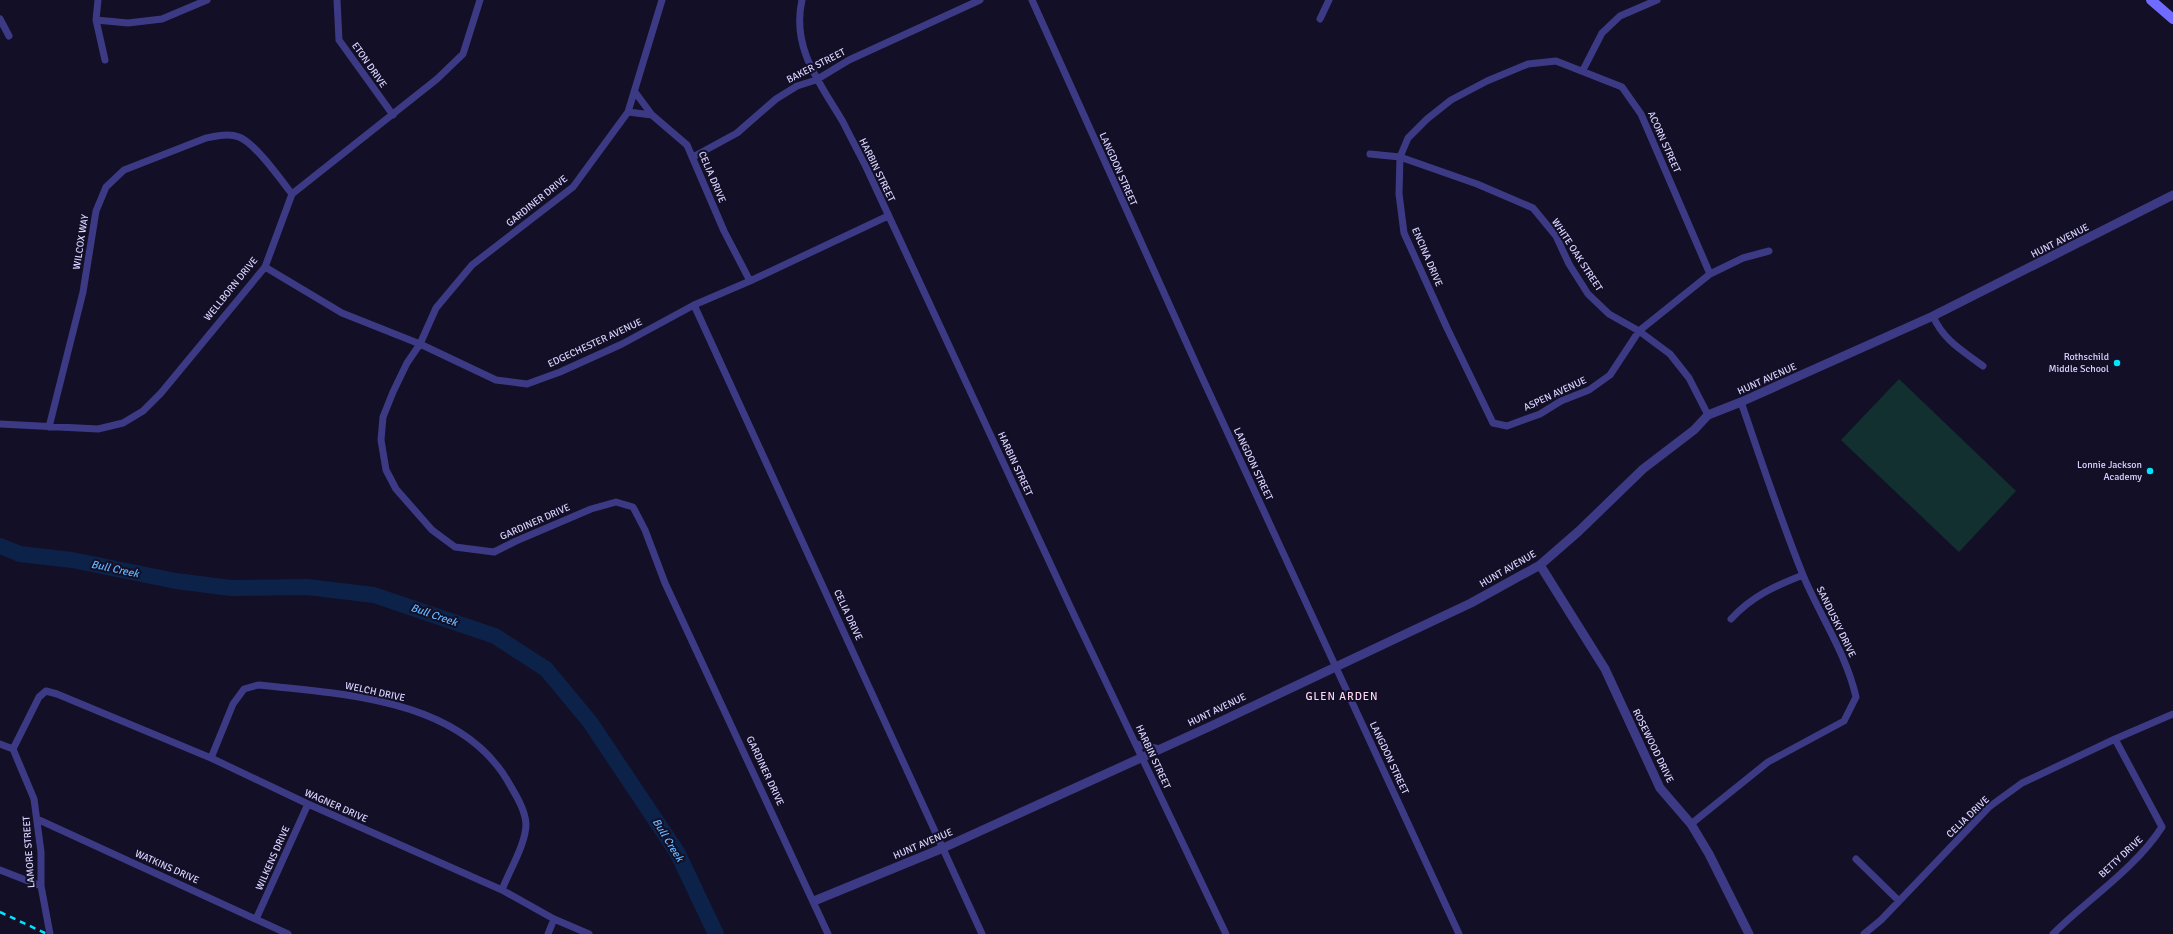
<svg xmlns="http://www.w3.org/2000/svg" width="2173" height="934" font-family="Signika,sans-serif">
	<rect width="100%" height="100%" fill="#130f26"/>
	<!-- green -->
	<path fill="#12302f" d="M1899,379L2016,491L1959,552L1841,440Z"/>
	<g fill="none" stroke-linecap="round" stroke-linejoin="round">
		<!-- river -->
		<path stroke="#0c2248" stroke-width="16" d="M0,546L20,554L72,560L176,581L231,588L307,587L374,595L495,636L546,669L590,722L677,852L716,934"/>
		<!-- minor -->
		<path stroke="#3d3a85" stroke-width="7" d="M98,0L96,20L105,60
			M337,0L339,40L393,115
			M662,0L628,112L573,187L472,265L436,308L420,344L407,363L393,392L383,417L381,440L386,470L396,489L432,530L455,547L494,552L516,541L591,509L616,502L633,507L645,530L665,583L828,934
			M802,0C791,48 820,83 843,122C851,138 859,153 867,169L1075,617L1226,934
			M1032,0L1201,375L1459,934
			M0,19L9,36
			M1320,19L1329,0
			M96,20L128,23L162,19L207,0
			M1583,70L1602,33L1620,16L1657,0
			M635,92L652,115
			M628,112L652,115L687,145L724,231L750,281
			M1370,154L1400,157L1477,184L1533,208L1556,236L1569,264L1588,294L1609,314L1639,331L1670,354L1689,378L1708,415
			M693,157L737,133L776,99L797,86L816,80L849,60L980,0
			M265,267L342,313L420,344L496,380L527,384L560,372L622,344L694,305L750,281L888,216
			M1710,274L1641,114L1622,87L1556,61L1528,64L1487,81L1451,100L1427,119L1408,138L1400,157L1399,194L1404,233L1447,328L1493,423L1507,426L1540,414L1561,401L1589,390L1610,375L1639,331L1710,274L1743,258L1769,251
			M694,305L982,934
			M1933,316C1943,340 1963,351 1983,366
			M0,424L98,429L123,423L143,411L161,393L265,267L292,194L437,79L463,54L480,0
			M49,427L83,292L96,211L106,187L124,170L206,138C216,136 229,133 239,137C255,143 281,180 292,194
			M1731,619C1752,596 1775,586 1803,575
			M0,744L13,749
			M1136,744L1160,749
			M211,758L233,704L244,689L258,685C345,694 463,699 510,785C517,797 525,810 526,824C526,844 509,871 502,890
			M37,819L288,934
			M1691,824L1768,762L1844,721L1856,697C1846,653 1820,616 1803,575C1780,518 1761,460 1741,402
			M1856,859L1899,901
			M0,870L41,886
			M256,919L308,804
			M50,934L41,886V852L34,799L13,749L39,697L46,691L57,694L211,758L308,804L502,890L554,919L589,934
			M548,934L554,919
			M1864,934L1881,920L1989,807L2022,783L2115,739L2173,714
			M2053,934C2089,898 2134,870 2162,827L2115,739"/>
		<!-- tertiary -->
		<path stroke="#3d3a85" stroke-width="9" d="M1540,565L1605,669L1660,788L1691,824L1709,854L1749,934
			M814,901L943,848L1211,726L1471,603L1540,565L1579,531L1643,469L1694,430L1708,415L1741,402L1933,316L2173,195"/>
		<!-- secondary -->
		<path stroke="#6f6bff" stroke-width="10" d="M2151,0L2173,19"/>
		<!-- rail -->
		<path stroke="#00e5ff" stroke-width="2.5" stroke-dasharray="6 5" stroke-linecap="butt" d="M0,912L47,934"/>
	</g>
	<!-- markers -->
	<g fill="#00e5ff" stroke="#130f26" stroke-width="1.5">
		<circle cx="2117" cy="363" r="4"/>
		<circle cx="2150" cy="471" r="4"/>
	</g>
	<g text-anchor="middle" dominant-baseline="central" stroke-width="4" stroke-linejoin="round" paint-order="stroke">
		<!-- street labels -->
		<g font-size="10" fill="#d9d4ff" stroke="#130f26">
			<text transform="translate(369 65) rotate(55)">ETON DRIVE</text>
			<text transform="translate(816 66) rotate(-27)">BAKER STREET</text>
			<text transform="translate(1664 142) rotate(66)">ACORN STREET</text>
			<text transform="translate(1118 169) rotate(66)">LANGDON STREET</text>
			<text transform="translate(877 170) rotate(64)">HARBIN STREET</text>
			<text transform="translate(712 177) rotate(67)">CELIA DRIVE</text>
			<text transform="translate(537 201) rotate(-39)">GARDINER DRIVE</text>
			<text transform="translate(2060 241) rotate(-27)">HUNT AVENUE</text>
			<text transform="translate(81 242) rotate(-81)">WILCOX WAY</text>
			<text transform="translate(1577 255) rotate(57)">WHITE OAK STREET</text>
			<text transform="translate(1427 257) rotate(67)">ENCINA DRIVE</text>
			<text transform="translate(231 289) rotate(-51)">WELLBORN DRIVE</text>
			<text transform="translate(595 343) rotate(-25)">EDGECHESTER AVENUE</text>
			<text transform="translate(1767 379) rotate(-24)">HUNT AVENUE</text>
			<text transform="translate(1555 394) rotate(-25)">ASPEN AVENUE</text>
			<text transform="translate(1015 464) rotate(65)">HARBIN STREET</text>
			<text transform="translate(1253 464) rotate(65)">LANGDON STREET</text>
			<text transform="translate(535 522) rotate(-24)">GARDINER DRIVE</text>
			<text transform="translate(1508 569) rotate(-30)">HUNT AVENUE</text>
			<text transform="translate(848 615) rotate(65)">CELIA DRIVE</text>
			<text transform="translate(1836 622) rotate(64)">SANDUSKY DRIVE</text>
			<text transform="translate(375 692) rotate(12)">WELCH DRIVE</text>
			<text transform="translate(1217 710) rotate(-26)">HUNT AVENUE</text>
			<text transform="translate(1653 746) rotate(64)">ROSEWOOD DRIVE</text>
			<text transform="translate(1153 757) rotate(65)">HARBIN STREET</text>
			<text transform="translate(1389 758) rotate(65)">LANGDON STREET</text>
			<text transform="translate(765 771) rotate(65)">GARDINER DRIVE</text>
			<text transform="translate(336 806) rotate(24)">WAGNER DRIVE</text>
			<text transform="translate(1968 817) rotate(-44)">CELIA DRIVE</text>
			<text transform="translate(923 844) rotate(-23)">HUNT AVENUE</text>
			<text transform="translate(29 852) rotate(-94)">LAMORE STREET</text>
			<text transform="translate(2121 857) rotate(-43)">BETTY DRIVE</text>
			<text transform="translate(273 858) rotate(-66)">WILKENS DRIVE</text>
			<text transform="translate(167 867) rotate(24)">WATKINS DRIVE</text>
		</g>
		<!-- poi labels -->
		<g font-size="10" fill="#d9d4ff" stroke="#130f26" text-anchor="end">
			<text x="2109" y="357">Rothschild<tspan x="2109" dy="12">Middle School</tspan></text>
			<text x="2142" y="465">Lonnie Jackson<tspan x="2142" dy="12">Academy</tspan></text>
		</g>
		<!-- water labels -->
		<g font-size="11" font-style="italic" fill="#62b6ff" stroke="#130f26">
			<text transform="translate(115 569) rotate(12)">Bull Creek</text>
			<text transform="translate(434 615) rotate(19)">Bull Creek</text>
			<text transform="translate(668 840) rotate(58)">Bull Creek</text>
		</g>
		<!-- neighbourhood labels -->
		<g font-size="11" letter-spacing="1" fill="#ffd6f0" stroke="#130f26">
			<text x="1342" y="696">GLEN ARDEN</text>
		</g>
	</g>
</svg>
